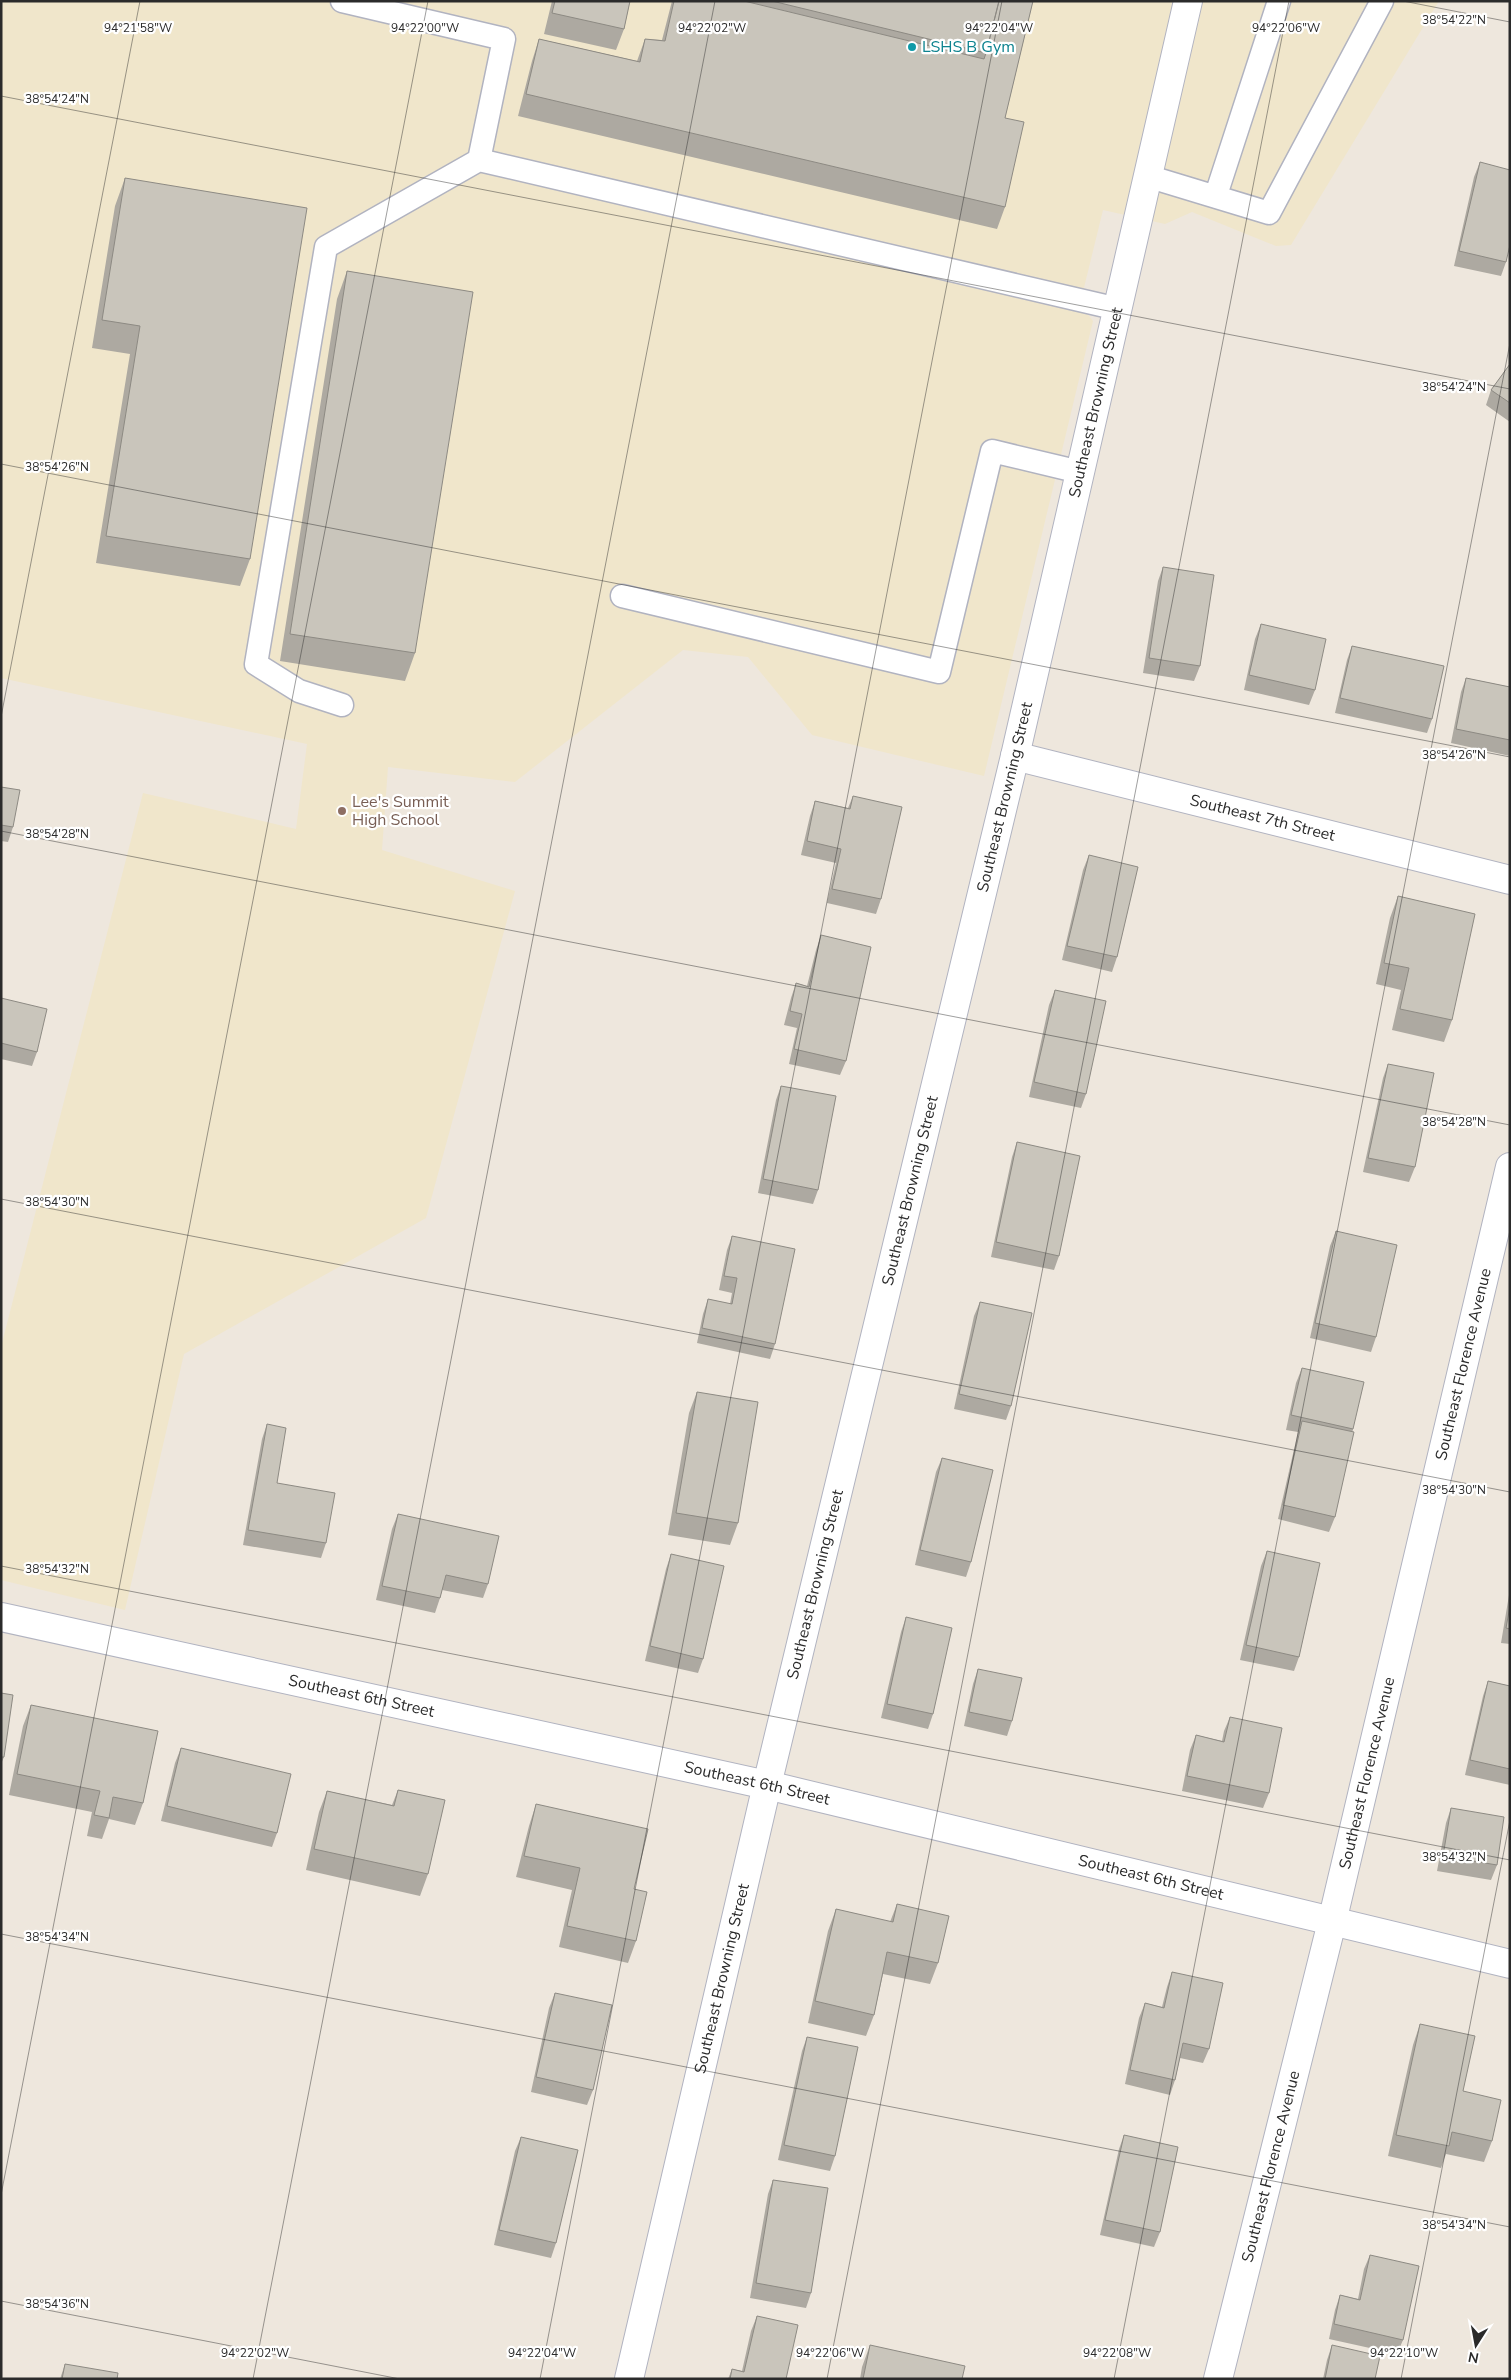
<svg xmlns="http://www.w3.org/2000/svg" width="1511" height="2380" font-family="'Nunito Sans',sans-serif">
	<rect width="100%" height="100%" fill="#eee7dd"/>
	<!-- education -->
	<path fill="#f0e6cb" d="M1,1H1439L1291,245L1276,246L1192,212L1165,224L1103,210L1080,304L1093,321L984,776L812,735L748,657L683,650L515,782L388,767L382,850L515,891L426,1218L184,1354L125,1610L1,1580V1347L143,793L296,829L307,744L1,678Z"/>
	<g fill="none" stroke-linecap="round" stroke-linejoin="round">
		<!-- lane casing -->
		<g stroke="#b1b3c0" stroke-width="25">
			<path id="lane" d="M342,1L504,39L479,160L326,247L256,664L299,691L342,705
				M479,160L1118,309
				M1147,176L1269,213L1382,1
				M1216,195L1279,1
				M622,596L939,672L992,451L1080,472"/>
		</g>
		<!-- street casing -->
		<g stroke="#b1b3c0" stroke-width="30">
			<g id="street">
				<path id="s1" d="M1015,756L1510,880"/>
				<path id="s2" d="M1,1617L767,1785L1510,1964"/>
				<path id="s3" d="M629,2379L767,1785L1015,756L1188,1"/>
				<path id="s4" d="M1218,2379L1332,1922L1510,1167"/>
			</g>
		</g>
		<!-- lane -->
		<use href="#lane" stroke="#fff" stroke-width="22"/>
		<!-- street -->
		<use href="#street" stroke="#fff" stroke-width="28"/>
	</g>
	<!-- wall -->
	<path fill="#ada9a1" d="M552,1H630L624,29L616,50L544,34Z
		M672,1H1033L1005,118V207L997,229L518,116L532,61L539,39L637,61L645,39L662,40Z
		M1480,162L1506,262L1501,276L1454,266L1474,177Z
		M125,178L250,559L240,586L96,563L130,354L92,348L115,206Z
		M347,271L415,653L405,681L280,661L337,299Z
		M1510,364V422L1486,405L1491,390Z
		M1163,567L1200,666L1194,681L1143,673L1158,581Z
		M1261,624L1315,690L1309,705L1244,690L1255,639Z
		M1352,646L1432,719L1427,733L1335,713L1347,660Z
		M1466,678L1510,687V756L1451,743L1461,692Z
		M1,787L13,827L8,842L1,841Z
		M853,796L881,899L876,914L827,903L836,863L801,855L810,816L815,801L848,808Z
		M1089,855L1117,957L1112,972L1062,960L1083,870Z
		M1398,896L1452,1020L1444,1042L1392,1030L1401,990L1376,984L1390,918Z
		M821,935L846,1061L840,1075L789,1064L797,1028L784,1025L791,998L796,983L807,986L816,950Z
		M1055,990L1086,1094L1081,1108L1029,1097L1049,1005Z
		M1,998L37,1052L32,1066L1,1059Z
		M1388,1064L1415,1167L1409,1182L1363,1172L1383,1078Z
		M781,1086L818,1190L813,1204L758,1193L776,1100Z
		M1017,1142L1059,1256L1054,1270L991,1257L1012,1157Z
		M1336,1231L1376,1337L1371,1352L1310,1338L1330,1246Z
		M732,1236L775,1344L770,1359L697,1343L703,1314L708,1299L730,1304L732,1293L719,1290L727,1250Z
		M980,1302L1011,1406L1006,1420L954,1409L974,1316Z
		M1302,1368L1353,1429L1335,1517L1329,1532L1278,1519L1298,1432L1286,1430L1296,1383Z
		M697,1392L738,1523L730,1545L668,1535L689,1413Z
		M267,1424L277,1483L326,1543L321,1558L243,1545L262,1439Z
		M942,1458L971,1562L966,1577L915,1565L936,1472Z
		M398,1514L488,1584L483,1598L442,1590L440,1598L435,1613L376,1600L392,1529Z
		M1267,1551L1299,1657L1294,1671L1240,1660L1261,1566Z
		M671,1554L703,1659L698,1673L645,1661L666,1569Z
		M1510,1589V1644L1501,1643Z
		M906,1617L933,1714L928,1729L881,1718L901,1632Z
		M978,1669L1012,1721L1007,1736L964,1726L973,1684Z
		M1488,1681L1510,1686V1785L1465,1775L1483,1696Z
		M1,1693L4,1757L1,1764Z
		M31,1705L143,1803L135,1825L109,1819L102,1839L87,1836L92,1812L9,1795L23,1726Z
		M1230,1717L1269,1793L1263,1808L1182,1791L1190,1750L1196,1735L1222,1741L1224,1731Z
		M181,1748L277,1833L272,1847L161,1821L175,1763Z
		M398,1790L428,1874L420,1896L306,1870L319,1812L327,1791L392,1805Z
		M536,1804L634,1889L636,1941L628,1963L559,1947L572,1890L516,1877L529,1826Z
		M1451,1808L1497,1865L1491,1880L1437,1871L1446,1823Z
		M897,1904L938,1963L930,1984L883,1974L874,2015L866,2036L808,2023L828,1931L836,1909L890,1922Z
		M1172,1972L1209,2049L1203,2063L1180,2058L1175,2080L1170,2095L1125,2084L1139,2018L1145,2003L1162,2007L1167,1987Z
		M555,1993L593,2090L587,2105L531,2092L549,2008Z
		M1420,2024L1463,2091L1492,2141L1484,2162L1446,2154L1441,2168L1388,2156L1413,2045Z
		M807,2037L835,2156L830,2171L778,2160L802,2051Z
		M1124,2135L1160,2232L1154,2247L1100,2235L1119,2149Z
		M521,2137L556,2243L551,2258L494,2245L515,2151Z
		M773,2180L811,2293L806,2308L750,2298L768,2194Z
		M1370,2255L1403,2340L1397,2354L1329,2339L1335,2310L1340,2295L1358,2299L1364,2269Z
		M757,2316L786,2379H728L732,2369L742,2371L751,2331Z
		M870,2345L962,2379H860L862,2367Z
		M1332,2345L1375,2379H1323L1327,2360Z
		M65,2364L117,2379H60Z"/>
	<!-- building -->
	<path fill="#c9c5bb" stroke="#8d8a83" d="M555,1H630L624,29L552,13Z
		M674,1H744L984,59L986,53L999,1H1033L1005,118L1024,122L1005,207L526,94L539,39L640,62L645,39L665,41Z
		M772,1H999L986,53Z
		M1480,162L1510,170V245L1506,262L1459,251Z
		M125,178L307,208L250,559L106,536L140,326L102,320Z
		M347,271L473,292L415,653L290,634Z
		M1510,364V403L1491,390Z
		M1163,567L1214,575L1200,666L1149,658Z
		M1261,624L1326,639L1315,690L1249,675Z
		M1352,646L1444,666L1432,719L1340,698Z
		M1466,678L1510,687V740L1456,729Z
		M1,787L20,790L13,827L1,825Z
		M853,796L902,807L881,899L832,889L841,849L807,841L815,801L850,809Z
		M1089,855L1138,867L1117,957L1067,946Z
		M1398,896L1475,914L1452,1020L1400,1009L1409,968L1384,963Z
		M821,935L871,947L846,1061L794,1049L802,1014L790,1011L796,983L809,987Z
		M1055,990L1106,1001L1086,1094L1034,1082Z
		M1,998L47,1009L37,1052L1,1043Z
		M1388,1064L1434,1073L1415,1167L1368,1158Z
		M781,1086L836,1096L818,1190L763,1179Z
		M1017,1142L1080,1156L1059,1256L996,1242Z
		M1336,1231L1397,1245L1376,1337L1315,1323Z
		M732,1236L795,1249L775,1344L702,1328L708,1299L732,1304L737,1278L724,1276Z
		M980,1302L1032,1313L1011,1406L959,1394Z
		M1302,1368L1364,1382L1353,1429L1291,1415Z
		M697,1392L758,1402L738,1523L676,1513Z
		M1302,1421L1354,1432L1335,1517L1283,1505Z
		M267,1424L286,1428L277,1483L335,1493L326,1543L248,1530Z
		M942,1458L993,1470L971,1562L920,1550Z
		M398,1514L499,1536L488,1584L446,1575L440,1598L382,1586Z
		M1267,1551L1320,1563L1299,1657L1246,1645Z
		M671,1554L724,1566L703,1659L650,1646Z
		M1510,1606V1629L1506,1628Z
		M906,1617L952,1628L933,1714L887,1704Z
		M978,1669L1022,1678L1012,1721L969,1712Z
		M1488,1681L1510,1686V1769L1470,1760Z
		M1,1693L13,1695L4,1757H1Z
		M31,1705L158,1731L143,1803L113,1797L109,1818L94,1815L100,1791L17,1774Z
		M1230,1717L1282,1728L1269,1793L1187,1776L1196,1735L1224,1742Z
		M181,1748L291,1774L277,1833L167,1806Z
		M398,1790L445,1800L428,1874L314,1849L327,1791L394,1806Z
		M536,1804L648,1829L634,1889L647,1892L636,1941L567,1926L580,1868L524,1856Z
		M1451,1808L1504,1817L1497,1865L1443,1856Z
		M897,1904L949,1916L938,1963L887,1952L874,2015L815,2001L836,1909L893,1922Z
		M1172,1972L1223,1983L1209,2049L1183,2043L1175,2080L1130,2070L1145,2003L1164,2008Z
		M555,1993L612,2005L593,2090L536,2077Z
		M1420,2024L1475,2036L1463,2091L1501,2100L1492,2141L1452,2132L1449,2146L1396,2135Z
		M807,2037L858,2047L835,2156L784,2145Z
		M1124,2135L1178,2147L1160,2232L1105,2220Z
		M521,2137L578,2150L556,2243L499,2230Z
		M773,2180L828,2188L811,2293L756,2283Z
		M1370,2255L1419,2266L1403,2340L1334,2324L1340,2295L1360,2300Z
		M757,2316L798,2325L786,2379H730L732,2369L744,2372Z
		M870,2345L965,2366L962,2379H863Z
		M1332,2345L1380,2356L1375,2379H1325Z
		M65,2364L118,2373L117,2379H62Z"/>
	<!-- ticks -->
	<path fill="none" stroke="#2b2b2b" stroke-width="1" stroke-opacity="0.45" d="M1403,1L1510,22M1,96L1510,389M1,464L1510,757M1,717L140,1M1,831L1510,1125M1,1199L1510,1492M1,1566L1510,1860M1,1934L1510,2227M1,2195L428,1M1,2301L400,2379M253,2379L715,1M540,2379L1002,1M827,2379L1289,1M1114,2379L1510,343M1401,2379L1510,1820"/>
	<!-- markers -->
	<circle fill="#0f9aa8" stroke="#fff" stroke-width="2" cx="912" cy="47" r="5"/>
	<circle fill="#8d6e63" stroke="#fff" stroke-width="2" cx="342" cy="811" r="5"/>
	<g text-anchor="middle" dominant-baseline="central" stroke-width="4.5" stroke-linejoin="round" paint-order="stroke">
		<!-- culture labels -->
		<g font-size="16" fill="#0d838f" stroke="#fff" text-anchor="start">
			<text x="922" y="47">LSHS B Gym</text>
		</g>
		<!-- street labels -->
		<g font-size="16" fill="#2b2b2b" stroke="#fff">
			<text stroke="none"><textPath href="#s3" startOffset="2031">Southeast Browning Street</textPath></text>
			<text stroke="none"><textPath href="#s3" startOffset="1626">Southeast Browning Street</textPath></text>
			<text stroke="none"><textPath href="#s1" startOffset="255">Southeast 7th Street</textPath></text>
			<text stroke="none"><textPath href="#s3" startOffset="1221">Southeast Browning Street</textPath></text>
			<text stroke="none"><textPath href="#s4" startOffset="1044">Southeast Florence Avenue</textPath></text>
			<text stroke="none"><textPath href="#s3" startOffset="816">Southeast Browning Street</textPath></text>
			<text stroke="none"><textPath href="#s2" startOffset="369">Southeast 6th Street</textPath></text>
			<text stroke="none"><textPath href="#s4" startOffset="624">Southeast Florence Avenue</textPath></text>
			<text stroke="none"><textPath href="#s2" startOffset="774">Southeast 6th Street</textPath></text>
			<text stroke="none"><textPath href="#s2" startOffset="1179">Southeast 6th Street</textPath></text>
			<text stroke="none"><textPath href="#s3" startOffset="411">Southeast Browning Street</textPath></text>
			<text stroke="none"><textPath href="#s4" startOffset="219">Southeast Florence Avenue</textPath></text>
		</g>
		<!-- education labels -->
		<g font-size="16" fill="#785e54" stroke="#fff" text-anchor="start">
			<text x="352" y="802">Lee's Summit<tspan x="352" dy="18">High School</tspan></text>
		</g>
	</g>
	<g font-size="12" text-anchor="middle" fill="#2b2b2b" stroke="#fff" stroke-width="4.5" stroke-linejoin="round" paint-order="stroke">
		<text x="1454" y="24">38°54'22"N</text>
		<text x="138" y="32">94°21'58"W</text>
		<text x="425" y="32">94°22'00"W</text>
		<text x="712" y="32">94°22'02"W</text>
		<text x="999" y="32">94°22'04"W</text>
		<text x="1286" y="32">94°22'06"W</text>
		<text x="57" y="103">38°54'24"N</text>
		<text x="1454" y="391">38°54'24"N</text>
		<text x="57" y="471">38°54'26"N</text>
		<text x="1454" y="759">38°54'26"N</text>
		<text x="57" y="838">38°54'28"N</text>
		<text x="1454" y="1126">38°54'28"N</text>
		<text x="57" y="1206">38°54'30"N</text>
		<text x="1454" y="1494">38°54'30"N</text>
		<text x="57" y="1573">38°54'32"N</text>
		<text x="1454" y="1861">38°54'32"N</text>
		<text x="57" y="1941">38°54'34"N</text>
		<text x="1454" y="2229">38°54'34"N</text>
		<text x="57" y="2308">38°54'36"N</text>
		<text x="255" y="2357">94°22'02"W</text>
		<text x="542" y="2357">94°22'04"W</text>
		<text x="830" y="2357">94°22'06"W</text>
		<text x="1117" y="2357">94°22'08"W</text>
		<text x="1404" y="2357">94°22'10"W</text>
	</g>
	<!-- border -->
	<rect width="1511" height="2380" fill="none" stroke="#2b2b2b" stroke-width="5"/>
	<!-- north arrow -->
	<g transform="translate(1476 2345) rotate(191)" stroke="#ffffff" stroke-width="4" paint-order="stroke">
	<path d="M0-4L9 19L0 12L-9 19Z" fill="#2b2b2b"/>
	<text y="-8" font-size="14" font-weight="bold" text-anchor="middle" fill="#2b2b2b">N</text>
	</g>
</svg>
